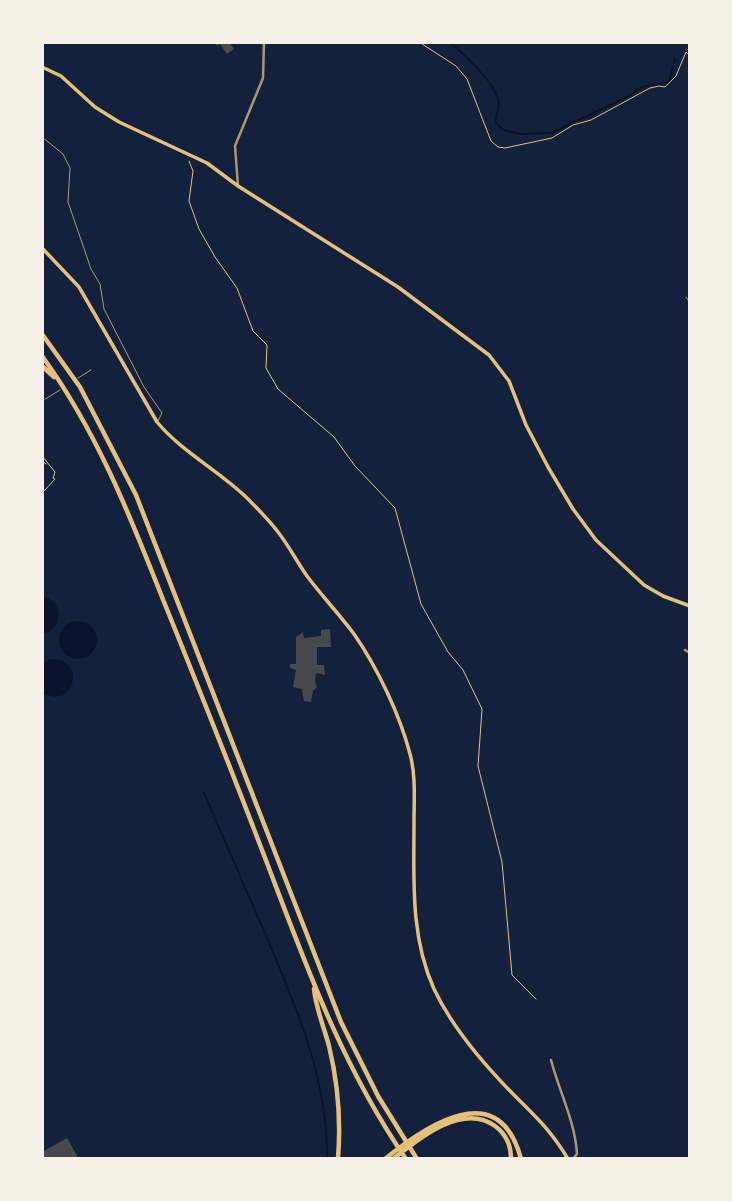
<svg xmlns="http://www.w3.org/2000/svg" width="732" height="1201" font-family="'Archivo Narrow',sans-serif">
	<rect width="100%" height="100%" fill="#14213d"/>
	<!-- water -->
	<path fill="#0b132b" d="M42,596C64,601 65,627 43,634Z
		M59 640a19 19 0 1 1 38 0a19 19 0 1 1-38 0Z
		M51,659C88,659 74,711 42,693V663Z"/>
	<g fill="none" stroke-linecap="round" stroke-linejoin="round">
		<!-- stream -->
		<path stroke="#0b132b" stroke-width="2" d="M450,42C464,55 499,85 499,105C499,110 496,117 495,122L503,130L521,134L551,133L627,97L642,87L669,82L675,59
			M204,793C226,844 248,894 270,945C299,1014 328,1082 327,1159"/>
	</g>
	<!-- building -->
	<path fill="#48494c" d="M214,42H229L234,49L227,54L220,44L217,46Z
		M330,629L331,647H317V665H324L325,675L316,673L315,682L317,687L313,691L311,702L304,701L302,689L293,687L296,670L290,668V664H296V637L303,632L304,638L321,636V630Z
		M67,1138L79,1159H44L42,1152Z"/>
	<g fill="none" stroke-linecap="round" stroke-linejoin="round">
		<!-- path -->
		<path stroke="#e5c07b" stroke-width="1" d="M419,42L456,66L467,79L491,141L498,147L505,148L552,138L573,125L591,120L650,88L659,86L665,87L676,76L686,52L689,55
			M189,161L193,171L189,201L199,229L215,257L237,288L253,331L267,345L266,368L278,389L334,437L355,466L395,508L421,604L448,652L463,670L482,709L478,766L502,862L512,975L536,999
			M42,456L55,472L53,478L55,479L45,490L42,491
			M42,461L46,464
			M42,520L43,521"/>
		<!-- service -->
		<path stroke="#b1986c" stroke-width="1" d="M42,137L63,154L70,168L68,202L91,269L100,284L104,309L144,387L162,413L158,421
			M686,297L690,303
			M78,378L91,370
			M42,401L60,390"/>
		<!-- minor -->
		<path stroke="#b1986c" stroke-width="2.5" d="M238,186L235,146L263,78L264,42
			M685,650L690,653
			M551,1060C559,1091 575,1121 577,1154L573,1159"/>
		<!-- secondary -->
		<path stroke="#e5c07b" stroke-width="3.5" d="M42,67L61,76L95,107L119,122L207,163L238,186L398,287L489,355L509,381L526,425L548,467L573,509L596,540L644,585L663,596L690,606
			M42,248L79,287L157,422C182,452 218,470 246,497C257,508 269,520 278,532C289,546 297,562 307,576C322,596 339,614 354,634C377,667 400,715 410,754C416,776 414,799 414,822C414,879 410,936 434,989C453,1029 486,1067 517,1098C539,1120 552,1132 568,1159"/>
		<!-- motorway -->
		<path stroke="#e5c07b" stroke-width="4.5" d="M42,334L80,387L136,495L341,1022L378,1096L417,1159
			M42,356C96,430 129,513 162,597C198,686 233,774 267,863C307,968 342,1066 406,1159
			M42,366L54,377
			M314,989C316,1009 324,1027 329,1046C338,1083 341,1121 338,1159
			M385,1159C427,1125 499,1076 521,1159
			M393,1159C418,1139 462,1102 495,1126C506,1134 511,1146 511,1159"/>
	</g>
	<!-- border -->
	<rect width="732" height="1201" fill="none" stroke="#f6f1e7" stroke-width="88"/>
</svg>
